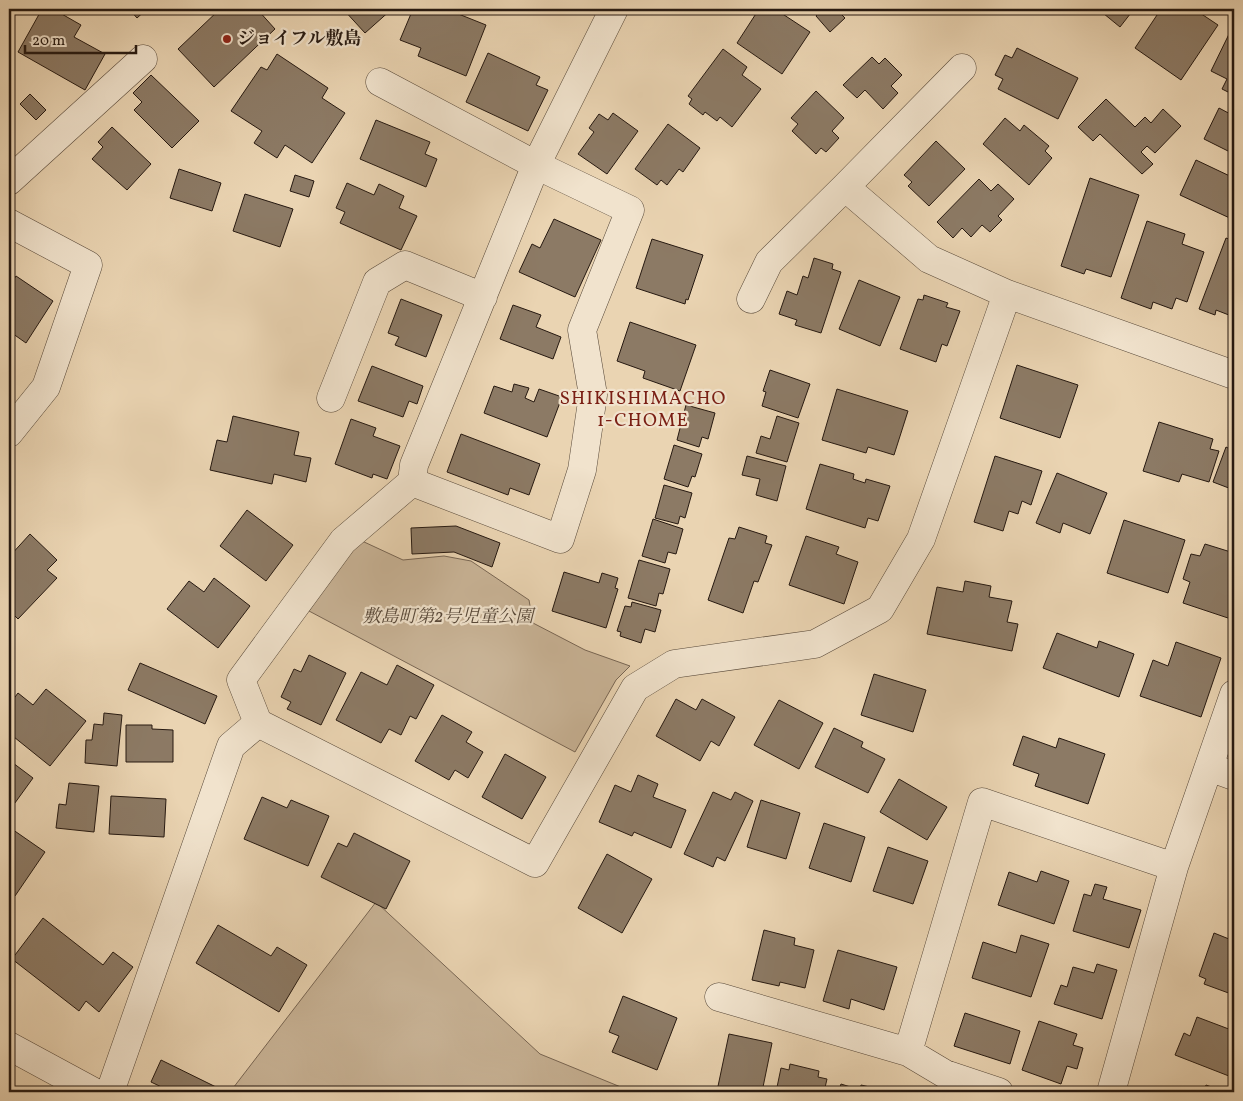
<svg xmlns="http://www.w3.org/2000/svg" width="1243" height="1101" font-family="Vollkorn,'Noto Serif JP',serif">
	<rect width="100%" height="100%" fill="#ead4b2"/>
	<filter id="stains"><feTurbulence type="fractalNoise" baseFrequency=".004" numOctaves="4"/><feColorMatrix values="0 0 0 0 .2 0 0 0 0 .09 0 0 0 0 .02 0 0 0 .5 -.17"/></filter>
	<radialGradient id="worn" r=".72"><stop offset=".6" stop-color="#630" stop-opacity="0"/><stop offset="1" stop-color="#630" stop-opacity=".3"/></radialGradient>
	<!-- green -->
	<path fill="#c9b497" stroke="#786654" d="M362,541L403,560L444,556L471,561L529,600L533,623L585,650L630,666L616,680L575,752L309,611C325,586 341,561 362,541Z
		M376,902L540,1054L633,1092H230Z"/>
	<!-- building -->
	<path fill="#8c7a65" stroke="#261911" d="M42,9H53L81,25L74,37L105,54L85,90L18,52Z
		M129,9H147L137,18Z
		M220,9H257L275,29L214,87L178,49Z
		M343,9H392L365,33Z
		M413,9H446L486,25L466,76L418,56L421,48L400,40Z
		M759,9H775L810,32L782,74L737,43Z
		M816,9H836L845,18L830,32L816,16L819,12Z
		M1098,9H1134L1120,27Z
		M1161,9H1198L1197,11L1218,25L1181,80L1135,48Z
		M1231,30L1234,32V95L1222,89L1227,79L1211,71Z
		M1017,48L1078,78L1058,119L998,89L1003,79L995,75L1005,55L1012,58Z
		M723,49L747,67L742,75L761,89L732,127L720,117L717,121L705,112L703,115L689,104L692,99L688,96Z
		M488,53L540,77L536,85L548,90L528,131L466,102Z
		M277,54L328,88L322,98L345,113L312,163L285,145L277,158L254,143L262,131L231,111L261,67L267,70Z
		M872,57L879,64L885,58L902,75L891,86L898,93L883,109L865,90L857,98L843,85Z
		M151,75L199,121L172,148L134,110L142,102L133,93Z
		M816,91L844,118L832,131L839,138L826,152L821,148L816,154L792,131L798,124L791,118Z
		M30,94L46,110L36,120L20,104Z
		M1106,99L1135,127L1145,117L1151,123L1163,109L1181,126L1155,153L1147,146L1141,152L1153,164L1142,174L1100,134L1093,141L1078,127Z
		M1219,108L1234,116V154L1204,139Z
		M613,113L638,131L607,174L578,154L594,132L589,128L599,114L608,120Z
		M1005,118L1020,131L1024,125L1049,146L1045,151L1052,158L1029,185L983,144Z
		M376,120L430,142L425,154L437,159L426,187L360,159Z
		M668,124L700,148L683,172L679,169L667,185L661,180L657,185L635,169Z
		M112,127L151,164L127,190L92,159L103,147L98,142Z
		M936,141L965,169L929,206L908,186L912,182L904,175Z
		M1196,160L1234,178V220L1180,195Z
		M179,169L221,183L212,211L170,198Z
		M295,175L314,181L309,197L290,191Z
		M1090,178L1139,195L1111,277L1086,269L1084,274L1061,266Z
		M979,179L991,191L998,184L1014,199L998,216L1002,220L990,232L982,225L971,237L962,228L953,238L937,222Z
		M347,183L374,195L379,184L404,196L399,208L417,216L401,250L340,223L345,212L336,208Z
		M245,194L293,209L280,247L233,231Z
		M554,219L601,240L575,297L519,272L532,244L540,248Z
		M1147,221L1185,234L1182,244L1204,252L1187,302L1176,298L1172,309L1153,302L1151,309L1121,298Z
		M1226,238L1234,241V317L1216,310L1215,315L1199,309Z
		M652,239L703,255L688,300L686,299L685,304L636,288Z
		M814,258L833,264L832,269L841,272L821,333L795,325L797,320L779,314L787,291L797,295L803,276L808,278Z
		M16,276L53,301L26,343L9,331V287Z
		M859,280L900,297L880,346L839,329Z
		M924,295L948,303L946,307L960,311L947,346L942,344L936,362L900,349L918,299L923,300Z
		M401,299L442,315L426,357L395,345L399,337L388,333Z
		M513,305L541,315L536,327L561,337L553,359L500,339Z
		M630,322L696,345L680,391L643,378L645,371L617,361Z
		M1017,365L1078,385L1060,438L1000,418Z
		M372,366L423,386L417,404L409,401L403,417L358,401Z
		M770,370L810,384L798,418L762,406L766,392L763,391Z
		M514,384L529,388L525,398L534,402L539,389L562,397L547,437L484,413L494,386L512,392Z
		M837,389L908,411L894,455L868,447L866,453L822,440Z
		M686,405L715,413L708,439L702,437L699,447L677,440Z
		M233,416L299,432L294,455L311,458L306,482L274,474L272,484L210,470L217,440L227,442Z
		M777,416L799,423L787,462L756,453L761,436L770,439Z
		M351,419L376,428L373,436L400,446L387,479L373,474L372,478L335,464Z
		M1159,422L1213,439L1210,449L1219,451L1209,482L1182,474L1179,482L1143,471Z
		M461,434L540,464L529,495L510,488L508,495L447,472Z
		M674,445L702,454L695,477L692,476L688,487L664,479Z
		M1226,447L1234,451V490L1213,482Z
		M747,456L786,466L777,501L756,495L760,479L742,475Z
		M995,456L1042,471L1031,505L1022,501L1018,514L1009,511L1003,531L974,522Z
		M820,464L854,474L853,479L865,483L866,479L890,486L878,521L868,518L865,528L806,509Z
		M1057,473L1107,493L1090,534L1063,523L1060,533L1036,523Z
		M664,485L692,493L685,518L680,516L678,524L655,518Z
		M247,510L293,545L266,581L220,546Z
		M653,519L683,529L676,554L668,552L665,563L642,556Z
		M1124,520L1185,540L1168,593L1107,573Z
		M456,526L500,543L492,567L454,552L412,554L411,528Z
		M739,527L767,536L765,543L772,545L758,582L754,581L743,613L708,600L729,538L735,539Z
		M30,534L57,560L47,570L57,578L18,619L9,610V557Z
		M806,536L839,547L836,554L858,562L844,604L789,585Z
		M1205,544L1234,553V620L1183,603L1190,582L1183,579L1191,554L1200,556Z
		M639,560L670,569L663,594L659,593L656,606L628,598Z
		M564,572L599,583L602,573L618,578L615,588L618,589L606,628L552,611Z
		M214,578L250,606L218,648L167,609L189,581L204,592Z
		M965,581L991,586L989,597L1012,601L1007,622L1018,624L1012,651L927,634L937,587L963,592Z
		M632,602L661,610L655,632L645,629L641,643L620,636L621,632L617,631L625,606L631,607Z
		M1057,633L1097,648L1099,641L1134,654L1119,697L1043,668Z
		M1176,642L1221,658L1201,717L1140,696L1153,660L1168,666Z
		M309,655L346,673L321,725L287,709L291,702L281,697L294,669L301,672Z
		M140,663L217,696L205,724L128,690Z
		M397,665L434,685L416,719L410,716L401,735L389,729L381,743L336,720L361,672L387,685Z
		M874,674L926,690L913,732L861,715Z
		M46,689L86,721L50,766L9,733V705L18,693L33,705Z
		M676,699L696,710L702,699L735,717L719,746L711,741L700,761L656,736Z
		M779,700L823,723L799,769L754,745Z
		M104,713L122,715L117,766L85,763L86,740H92L94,724L103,725Z
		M442,715L472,732L466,742L483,752L468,778L455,770L449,780L415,761Z
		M126,725H152V729L173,730V762H126Z
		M834,728L863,742L861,747L885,759L868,793L815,767Z
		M1023,736L1056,748L1059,738L1105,754L1088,804L1035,786L1039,774L1013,765Z
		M505,754L546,777L522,819L482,797Z
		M9,760L33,778L12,807L9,805Z
		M638,775L658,784L653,797L686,810L671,848L634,832L632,836L599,822L615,785L631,792Z
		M899,779L947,807L927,840L880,812Z
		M69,783L99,786L94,832L56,828L59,804L66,805Z
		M713,792L731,800L735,792L753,801L725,861L717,857L713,867L684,854Z
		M111,796L166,799L164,837L109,834Z
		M262,797L287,808L291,800L329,816L308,866L244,839Z
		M761,800L800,813L786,859L747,847Z
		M824,823L865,837L851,882L809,868Z
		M9,827L45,852L15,896L9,891Z
		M354,833L410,861L386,909L321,877L338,843L347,847Z
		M888,847L928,861L913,904L873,891Z
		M607,854L652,879L622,933L578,908Z
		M1041,871L1069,881L1054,924L998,905L1009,872L1037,882Z
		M1095,884L1107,887L1103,899L1141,910L1129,948L1073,931L1084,894L1091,896Z
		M43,918L103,965L113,952L133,967L99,1012L86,1001L79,1011L12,959Z
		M218,925L271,956L277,947L307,965L279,1012L196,963Z
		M764,930L795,938L794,945L814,950L805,988L780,982L779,986L752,980Z
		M1214,933L1234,941V995L1204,984L1206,979L1199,976Z
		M1021,935L1049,944L1031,997L972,978L983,942L1016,953Z
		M838,950L897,967L884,1010L851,999L849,1009L823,1001Z
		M1097,964L1117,970L1102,1019L1054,1004L1061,985L1067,987L1073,967L1094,973Z
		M623,996L677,1018L657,1070L612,1052L619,1036L609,1032Z
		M965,1013L1020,1031L1010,1064L954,1046Z
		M1197,1017L1234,1031V1078L1175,1055L1184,1033L1190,1036Z
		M1039,1021L1077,1034L1073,1045L1083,1048L1077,1069L1067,1066L1061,1084L1022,1070Z
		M729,1034L772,1043L762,1092H723L717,1091Z
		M161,1060L216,1087L214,1092H172L151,1082Z
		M790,1064L819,1071L818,1077L827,1079L824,1092H776L781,1068L789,1070Z
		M841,1084L860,1090L861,1085L874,1088L873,1092H838Z
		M1206,1085L1225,1092H1203Z"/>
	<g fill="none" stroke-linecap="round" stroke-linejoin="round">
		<!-- minor casing -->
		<g stroke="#574839" stroke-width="29">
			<path id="minor" d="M380,82L536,165L630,210L582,330L593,395L582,470L560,539L412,482
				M9,181L143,59
				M845,187L929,259L1007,294
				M9,223L88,265L46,387L9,433
				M751,299L769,262L845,187L962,68
				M331,398L377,282L405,265L483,297
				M258,723L535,863L635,688L674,664L815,644L880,609L921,539L1007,294L1234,375
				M1209,767L1234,776
				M719,997L908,1052L945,1074L999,1092
				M9,1046L94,1092
				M908,1052L982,802L1174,867
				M110,1092L231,746L258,723L241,680L343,541L412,482L414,465L536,165L614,9
				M1111,1092L1174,867L1234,694"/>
		</g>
		<!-- minor -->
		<use href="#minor" stroke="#f1e3cd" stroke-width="28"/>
	</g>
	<!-- markers -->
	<circle fill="#8f2418" stroke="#f1e3cd" stroke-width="2" cx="227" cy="39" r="5"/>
	<g text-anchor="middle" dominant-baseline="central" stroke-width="4.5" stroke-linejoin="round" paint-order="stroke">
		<!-- poi labels -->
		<g font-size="18" font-weight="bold" fill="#261911" stroke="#f1e3cd" text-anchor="start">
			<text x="237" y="39">ジョイフル敷島</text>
		</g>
		<!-- park labels -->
		<g font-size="18" font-style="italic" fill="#574839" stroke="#f1e3cd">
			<text x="448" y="617">敷島町第2号児童公園</text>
		</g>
		<!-- neighbourhood labels -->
		<g font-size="19" letter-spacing="1" fill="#7a1f14" stroke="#f1e3cd">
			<text x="643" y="399">SHIKISHIMACHO<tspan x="643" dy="22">1-CHOME</tspan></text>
		</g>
	</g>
	<!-- margin -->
	<rect width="1243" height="1101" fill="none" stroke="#ead4b2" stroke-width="30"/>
	<rect x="10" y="10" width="1223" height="1081" fill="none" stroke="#261911" stroke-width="2.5"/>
	<rect x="15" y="15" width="1213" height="1071" fill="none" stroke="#261911"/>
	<!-- scale -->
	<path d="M25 45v8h111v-8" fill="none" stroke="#261911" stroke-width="2.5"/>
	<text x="32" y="45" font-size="15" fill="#261911" stroke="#f1e3cd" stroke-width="4" paint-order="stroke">20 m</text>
	<rect width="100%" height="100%" filter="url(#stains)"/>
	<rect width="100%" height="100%" fill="url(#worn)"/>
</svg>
